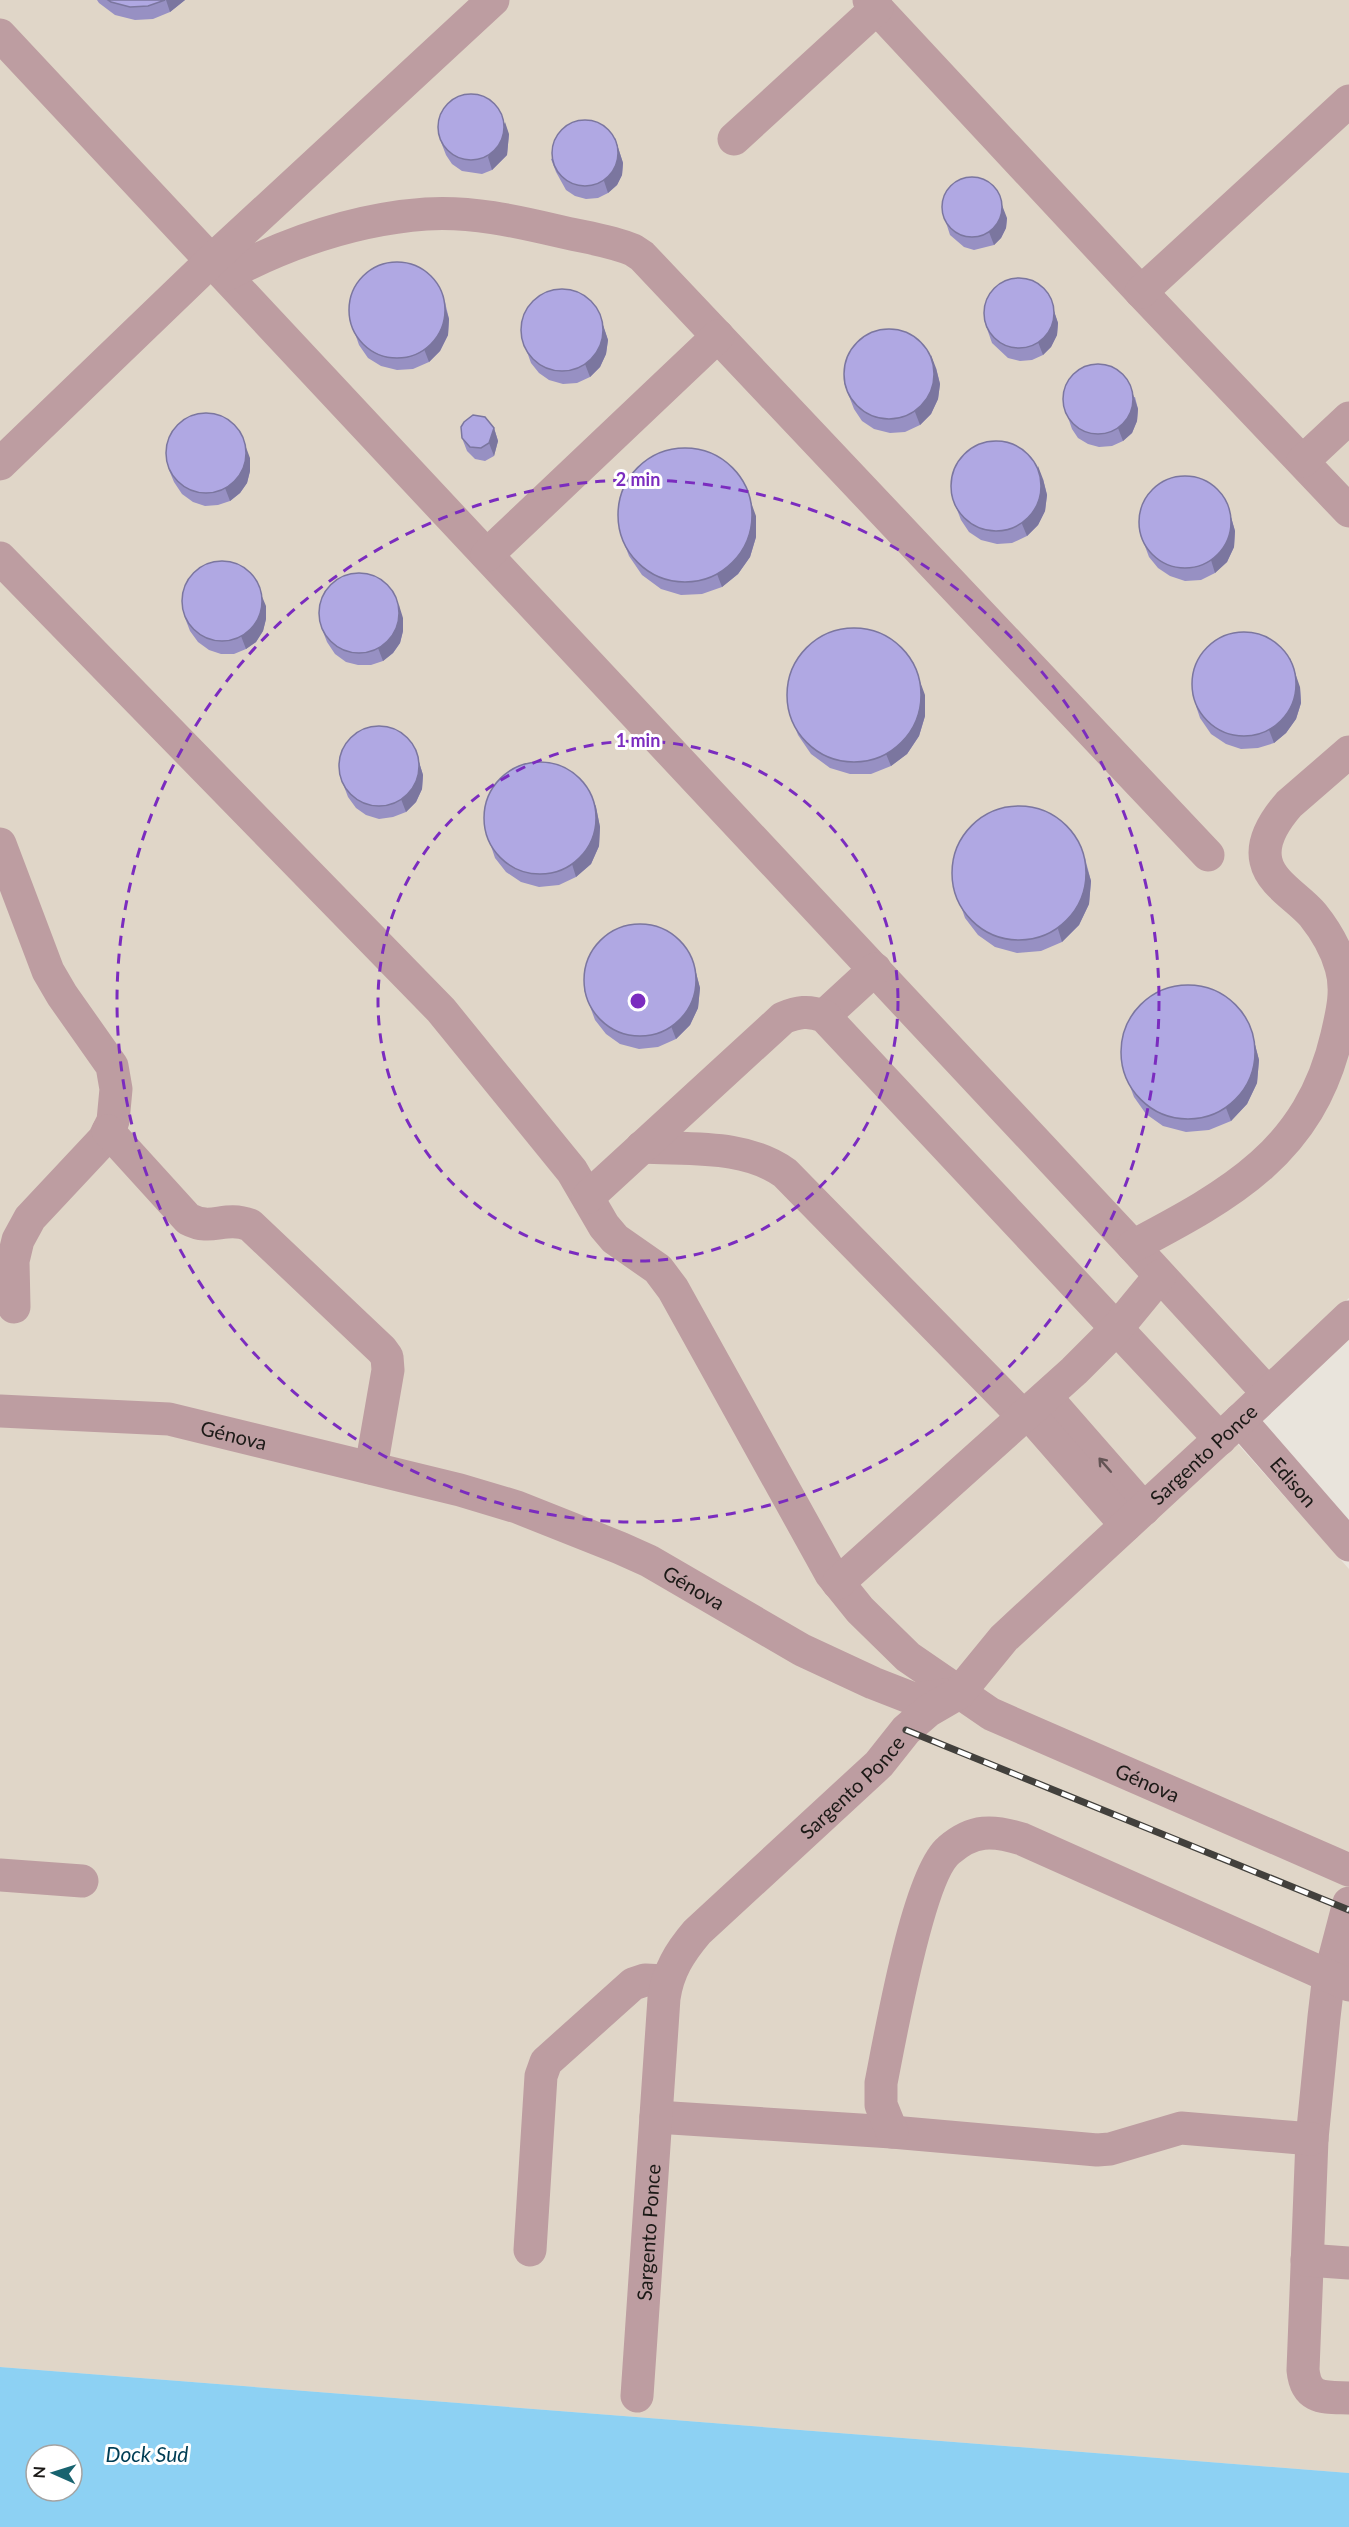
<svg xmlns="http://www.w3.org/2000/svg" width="1349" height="2527" font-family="Lato,sans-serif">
	<rect width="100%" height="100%" fill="#e9e4dc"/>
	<!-- built -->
	<path fill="#e0d6c8" d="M0,0H1349V1298L1219,1423L1349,1569V2473L0,2367Z"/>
	<!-- water -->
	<path fill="#8dd1f3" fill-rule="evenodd" d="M0,2367L1349,2473V2527H0ZM36,2455H72V2491H36Z"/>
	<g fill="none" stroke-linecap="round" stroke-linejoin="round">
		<!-- minor -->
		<g stroke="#bd9da1" stroke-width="33">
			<path d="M869,0L1141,292L1349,511"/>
			<path d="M0,35L1133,1246L1268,1393"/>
			<path d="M734,139L877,8"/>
			<path d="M226,275C287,243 357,219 426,214C471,211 515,221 558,231C582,237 609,240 633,250L642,256L1208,855"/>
			<path d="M1141,292L1349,101"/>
			<path d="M1303,461L1349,418"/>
			<path d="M0,464L212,260L493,0"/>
			<path d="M487,555L718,336"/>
			<path id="s1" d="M0,558L441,1010L572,1171L604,1226L615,1239L658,1269L673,1289L831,1574L860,1610L908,1657L991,1714L1349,1870"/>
			<path d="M0,844L48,971L62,995L112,1066L116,1089L113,1121L104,1139L30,1218L18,1240L13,1261L14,1307"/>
			<path d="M824,1016L875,969"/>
			<path d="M108,1131L188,1219C213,1232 223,1215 250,1225L382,1350L387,1357L388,1370L371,1468"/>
			<path d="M642,1147C689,1150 745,1144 785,1173L1024,1417"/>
			<path d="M588,1197L783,1018C798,1012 808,1010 824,1016L1220,1439"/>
			<path d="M1133,1246C1231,1194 1310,1152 1337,1035C1342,1013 1348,990 1341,967C1336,949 1325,930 1313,915C1299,898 1271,884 1266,861C1261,840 1276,819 1289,804L1349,752"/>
			<path d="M1046,1397L1144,1509"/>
			<path id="s2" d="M0,1411L169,1419L460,1490L517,1507L620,1548L649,1561L802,1650L873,1683L914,1699L952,1694"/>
			<path d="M1028,1413L1126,1525"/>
			<path id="s3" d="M1240,1420L1349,1545"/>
			<path d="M838,1583L1074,1371L1118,1327L1160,1276"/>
			<path d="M0,1875L82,1881"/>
			<path d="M1349,1903L1328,1983L1324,2017L1312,2139L1303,2370C1306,2400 1324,2397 1349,2398"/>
			<path d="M656,2117L892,2132L1097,2150L1110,2149L1181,2128L1312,2139"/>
			<path d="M892,2132L881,2105V2083C890,2038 918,1875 949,1850C973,1829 993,1830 1022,1839L1349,1985"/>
			<path d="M530,2250L541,2076L546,2062L633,1984L645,1980L666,1981"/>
			<path d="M1307,2260L1349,2263"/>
			<path id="s4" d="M637,2396L664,1998C668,1971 680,1952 697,1932L879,1764L906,1730L928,1711L959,1693L1004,1638L1240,1420L1349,1317"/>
		</g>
		<!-- rail casing -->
		<g stroke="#42403c" stroke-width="7">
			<path id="rail" d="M906,1730L1349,1910"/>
		</g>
		<!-- rail -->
		<use href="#rail" stroke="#fff" stroke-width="4.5" stroke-dasharray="14" stroke-linecap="butt"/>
	</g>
	<!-- wall -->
	<path fill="#9790c3" d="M97,0H185L170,12L153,19L135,20L115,15L99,3Z
		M509,134L507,155L492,170L482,174L462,171L452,164L446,155L441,142Z
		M615,138L623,163L622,175L617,185L608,193L598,198L586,199L575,196L566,190L556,172L551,159Z
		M943,213L1007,218L1006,228L1001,238L994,245L974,250L964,247L950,235Z
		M1050,299L1058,323L1057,335L1051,347L1043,355L1032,360L1020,361L1008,358L992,343L984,320Z
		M445,302L449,319L448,335L440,351L429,362L413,369L397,370L381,366L368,358L359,345L350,319Z
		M599,313L608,340L606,354L600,367L590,377L577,383L563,384L549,380L539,373L531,363L522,338Z
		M936,368L940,384L938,399L931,414L920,425L905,432L890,433L874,429L862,421L854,409L844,383Z
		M1135,397L1138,409L1137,421L1132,433L1123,441L1112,446L1099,447L1088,444L1078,438L1072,429L1064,406Z
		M494,428L498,441L494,456L485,461L475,459L467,451L462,438Z
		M250,458V471L247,483L240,493L230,501L218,505L205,506L193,502L182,494L174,482L169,470Z
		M1043,479L1047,495L1045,511L1038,525L1027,536L1012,543L997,544L981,540L969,532L961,520L951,494Z
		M1227,503L1235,531L1234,547L1227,562L1215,573L1201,580L1185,581L1170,576L1158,568L1149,557L1139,530Z
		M756,516V537L750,557L738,574L722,587L702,594L681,595L661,589L642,575L629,556L624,543Z
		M266,606V619L263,631L256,642L246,649L234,654H221L209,650L198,642L190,631L185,618Z
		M403,618V631L400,643L393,653L383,661L371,665H358L346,662L335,654L327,642L322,629Z
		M1300,687L1301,703L1296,719L1286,733L1274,743L1258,748L1241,749L1226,744L1211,734L1200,718L1196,706Z
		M925,695V716L919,736L907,754L891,766L871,774H850L830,768L811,754L798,735L793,722Z
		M415,749L423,775L422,789L416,802L406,812L393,817L379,819L366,815L356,808L348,797L339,773Z
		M591,795L596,807L600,827L599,846L591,864L576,877L559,885L539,887L521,882L506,872L495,858L485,828Z
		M1085,858L1091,881L1089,904L1079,925L1062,942L1041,951L1017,953L995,947L978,935L965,918L954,886Z
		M695,969L700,988L698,1008L690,1025L676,1039L658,1047L639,1049L620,1044L606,1034L595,1020L584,990Z
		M1253,1037L1259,1060L1257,1083L1247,1104L1231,1121L1209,1130L1186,1132L1163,1126L1146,1114L1134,1097L1122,1065Z"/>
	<!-- shaded-wall -->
	<path fill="#7b769f" d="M166,0H185L170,12Z
		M505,122L509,134L507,155L492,170L488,157Z
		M615,138L623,163L622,175L617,185L608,193L604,181Z
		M1002,205L1007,218L1006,228L1001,238L994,245L989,232Z
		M440,290L449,319L448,335L440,351L429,362L424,349Z
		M1050,299L1058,323L1057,335L1051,347L1043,355L1038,342Z
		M599,313L608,340L606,354L600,367L590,377L585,364Z
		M931,355L936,368L940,384L938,399L931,414L920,425L915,412Z
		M1130,385L1138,409L1137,421L1132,433L1123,441L1118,428Z
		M494,428L498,441L494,456L489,443Z
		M241,434L250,458V471L247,483L240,493L230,501L225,488Z
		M1038,466L1043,479L1047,495L1045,511L1038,525L1027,536L1022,524Z
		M744,483L756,516V537L750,557L738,574L722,587L717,574Z
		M1227,503L1235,531L1234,547L1227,562L1215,573L1211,560Z
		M261,594L266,606V619L263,631L256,642L246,649L241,636Z
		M399,605L403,618V631L400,643L393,653L383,661L378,648Z
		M1290,658L1300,687L1301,703L1296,719L1286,733L1274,743L1269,730Z
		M913,662L925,695V716L919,736L907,754L891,766L886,754Z
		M415,749L423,775L422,789L416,802L406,812L401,799Z
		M591,795L596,807L600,827L599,846L591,864L576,877L572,864Z
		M1080,845L1091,881L1089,904L1079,925L1062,942L1058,929Z
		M691,957L695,969L700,988L698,1008L690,1025L676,1039L671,1026Z
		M1249,1024L1253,1037L1259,1060L1257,1083L1247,1104L1231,1121L1226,1108Z"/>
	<!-- building -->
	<path fill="#b0a8e3" stroke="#7b769f" stroke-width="1.5" d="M108,0H165L148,6L130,7L111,2Z
		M438 127a33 33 0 1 1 66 0a33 33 0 1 1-66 0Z
		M552 153a33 33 0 1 1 66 0a33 33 0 1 1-66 0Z
		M942 207a30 30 0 1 1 60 0a30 30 0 1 1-60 0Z
		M349 310a48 48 0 1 1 96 0a48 48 0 1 1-96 0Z
		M984 313a35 35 0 1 1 70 0a35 35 0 1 1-70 0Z
		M521 330a41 41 0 1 1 82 0a41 41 0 1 1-82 0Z
		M844 374a45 45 0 1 1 90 0a45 45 0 1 1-90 0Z
		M1063 399a35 35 0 1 1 70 0a35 35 0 1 1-70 0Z
		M166 453a40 40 0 1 1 80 0a40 40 0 1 1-80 0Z
		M473,415L485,417L494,428L489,443L481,448L470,447L462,438L461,427L464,422Z
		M951 486a45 45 0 1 1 90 0a45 45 0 1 1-90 0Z
		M618 515a67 67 0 1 1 134 0a67 67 0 1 1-134 0Z
		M1139 522a46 46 0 1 1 92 0a46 46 0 1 1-92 0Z
		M182 601a40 40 0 1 1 80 0a40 40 0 1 1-80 0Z
		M319 613a40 40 0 1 1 80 0a40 40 0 1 1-80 0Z
		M787 695a67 67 0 1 1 134 0a67 67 0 1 1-134 0Z
		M1192 684a52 52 0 1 1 104 0a52 52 0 1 1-104 0Z
		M339 766a40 40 0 1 1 80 0a40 40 0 1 1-80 0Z
		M484 818a56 56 0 1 1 112 0a56 56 0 1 1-112 0Z
		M952 873a67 67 0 1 1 134 0a67 67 0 1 1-134 0Z
		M584 980a56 56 0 1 1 112 0a56 56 0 1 1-112 0Z
		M1121 1052a67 67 0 1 1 134 0a67 67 0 1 1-134 0Z"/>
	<!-- one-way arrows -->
	<defs><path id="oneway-shaft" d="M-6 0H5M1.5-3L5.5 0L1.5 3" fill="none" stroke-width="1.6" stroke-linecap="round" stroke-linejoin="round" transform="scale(1.5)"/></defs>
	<use stroke="#645455" href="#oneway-shaft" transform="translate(1105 1465) rotate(-131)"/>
	<!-- distance rings -->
	<g fill="none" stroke="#7b2cbf" stroke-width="3" stroke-dasharray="10 8">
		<circle cx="638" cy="1001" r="260"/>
		<circle cx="638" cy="1001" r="521"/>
	</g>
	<g text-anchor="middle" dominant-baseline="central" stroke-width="6" stroke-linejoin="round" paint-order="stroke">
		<!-- street labels -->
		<g font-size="20" fill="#1b1916" stroke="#fff">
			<text stroke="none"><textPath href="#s2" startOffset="236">Génova</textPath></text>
			<text stroke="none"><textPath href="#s4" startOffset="1172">Sargento Ponce</textPath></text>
			<text stroke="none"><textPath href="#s3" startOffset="82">Edison</textPath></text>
			<text stroke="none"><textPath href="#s2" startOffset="723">Génova</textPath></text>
			<text stroke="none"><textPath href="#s1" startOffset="1708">Génova</textPath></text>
			<text stroke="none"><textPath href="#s4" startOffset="686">Sargento Ponce</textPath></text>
			<text stroke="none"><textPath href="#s4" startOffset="164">Sargento Ponce</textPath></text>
		</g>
		<!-- water labels -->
		<g font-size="21" font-style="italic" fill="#013e55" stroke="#fff">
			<text x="147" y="2453">Dock Sud</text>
		</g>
	</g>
	<circle cx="638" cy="1001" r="9" fill="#7b2cbf" stroke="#fff" stroke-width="3"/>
	<g font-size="18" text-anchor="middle" font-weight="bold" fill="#7b2cbf" stroke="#fff" stroke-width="6" stroke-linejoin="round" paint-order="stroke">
		<text x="638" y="486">2 min</text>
		<text x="638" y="747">1 min</text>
	</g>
	<!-- north arrow -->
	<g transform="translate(54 2473) rotate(273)"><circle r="28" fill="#ffffff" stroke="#a4a3a2" stroke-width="1.5"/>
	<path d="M0-4.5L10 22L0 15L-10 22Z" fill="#18636f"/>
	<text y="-9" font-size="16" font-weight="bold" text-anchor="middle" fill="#1b1916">N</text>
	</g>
</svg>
